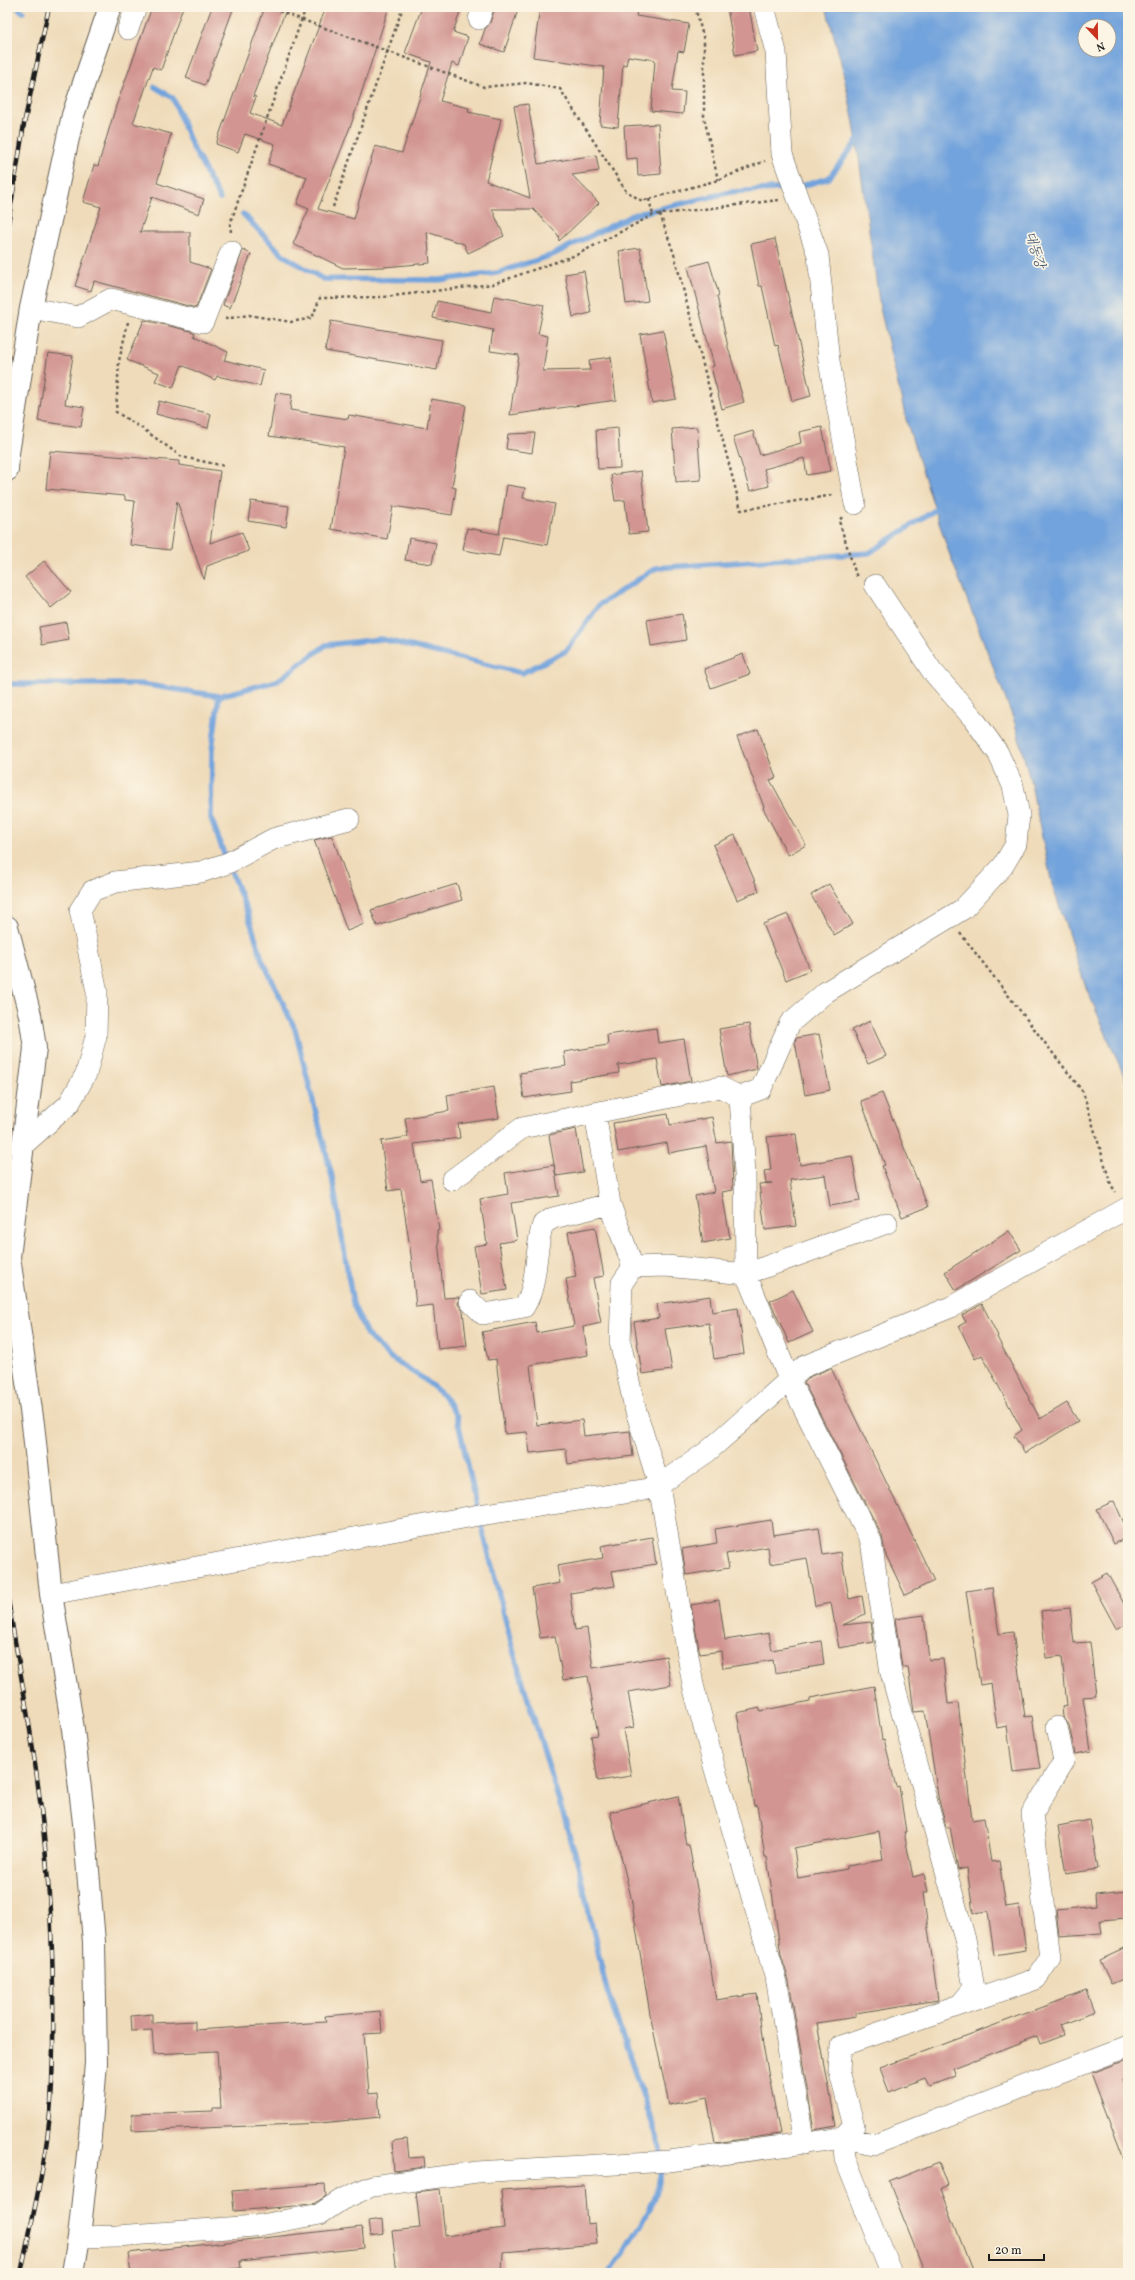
<svg xmlns="http://www.w3.org/2000/svg" width="1135" height="2280" font-family="Vollkorn,'Noto Serif KR',serif">
	<rect width="100%" height="100%" fill="#fcf5e5"/>
	<filter id="ink" filterUnits="userSpaceOnUse"><feTurbulence type="fractalNoise" baseFrequency=".025" numOctaves="2"/><feDisplacementMap in="SourceGraphic" scale="8" xChannelSelector="R" yChannelSelector="G"/><feConvolveMatrix kernelMatrix="1 2 1 2 8 2 1 2 1" color-interpolation-filters="sRGB"/></filter>
	<filter id="wash" filterUnits="userSpaceOnUse"><feTurbulence type="fractalNoise" baseFrequency=".012" numOctaves="4" result="noise"/><feDisplacementMap in="SourceGraphic" scale="16" xChannelSelector="R" yChannelSelector="G"/><feGaussianBlur stdDeviation="0.9" result="paint"/><feColorMatrix in="noise" values="0 0 0 0 0 0 0 0 0 0 0 0 0 0 0 0 0 1.4 0 .05"/><feComposite in="paint" operator="in"/></filter>
	<g filter="url(#wash)">
		<rect width="100%" height="100%" fill="#efdbba"/>
		<!-- water -->
		<path fill="#72a3dc" stroke="#47607c" fill-rule="evenodd" d="M826,7H1128V1085L1085,985L1052,884L1030,780L1015,723L948,550L907,423L880,308L854,123L840,58ZM1085,26H1109V50H1085Z"/>
		<g fill="none" stroke-linecap="round" stroke-linejoin="round">
			<!-- stream -->
			<path stroke="#72a3dc" stroke-width="5.5" d="M17,7L23,12
				M155,87L173,98L192,146L220,199
				M798,187L829,178L861,136
				M243,214L283,255L323,279L439,280L497,273L552,255L633,215L731,192L789,188
				M7,684H140L219,696L277,681L326,645L381,639L522,673L566,651L599,605L656,568L869,553L941,506
				M219,696L212,750L211,818L226,859
				M229,867L247,911L262,959L295,1029L332,1177L353,1304L367,1335L391,1358L424,1379L444,1396L457,1417L479,1515L513,1650L577,1860L607,1991L661,2149V2158
				M610,2273C628,2245 661,2199 661,2166"/>
		</g>
		<g id="blocks">
			<!-- building -->
			<path fill="#d29591" fill-rule="evenodd" d="M152,7H183L161,70L153,67L133,123L171,134L157,183L204,199L199,214L152,197L140,232H190V262L211,269L196,308L94,281L91,291L75,286L101,207L83,202L94,165L98,166L116,106Z
				M212,7H234L205,85L186,78Z
				M265,7H287L253,96L256,97L250,113L282,125L326,7H389L352,122L318,209L354,219L375,146L402,153L431,62L405,53L422,7H462L453,32L468,37L459,66L452,63L440,101L469,108L468,112L501,119L486,181L530,198L514,106L528,104L538,164L596,155L599,171L572,175L599,203L559,241L558,235L533,209H492L504,236L468,253L464,244L427,232L430,263L384,267L343,268L293,244L309,209L297,204L307,177L268,164L275,144L245,134L238,152L216,144Z
				M495,7H519L504,52L480,44L485,29L490,23Z
				M540,7H638L636,16L689,24L684,52L678,51L672,91L685,92L683,114L651,111L655,60L628,56L626,65L623,64L618,127L600,125L604,67L533,57Z
				M727,7H749L757,51L735,55Z
				M658,124L661,174L638,176L637,158L626,159L624,126Z
				M775,239L811,396L792,401L778,345L775,346L762,286H759L751,244Z
				M640,248L648,301L626,304L619,251Z
				M243,250L251,254L230,308L223,305Z
				M709,261L719,295L717,296L728,347L744,402L722,409L711,367L714,366L688,267Z
				M584,271L591,313L573,317L565,274Z
				M494,296L544,305L538,334L548,336L543,371L590,370L589,360L611,357L616,400L510,415L519,355L490,351L493,330L433,318L437,301L491,312Z
				M144,320L191,331L195,333L194,336L228,352L224,360L264,370L260,386L217,376L215,380L182,365L173,388L155,381L159,373L127,360Z
				M331,321L442,340L437,370L325,351Z
				M663,330L676,399L652,403L640,334Z
				M48,353L73,356L65,404L84,407L81,427L38,421Z
				M276,393L292,395L290,410L348,419L349,415L427,428L431,399L466,405L452,487L456,488L452,515L393,506L387,539L331,529L344,447L269,436Z
				M159,401L211,414L208,428L156,414Z
				M697,427L701,480L676,482L672,429Z
				M822,427L831,471L807,475L804,458L764,469L769,486L750,491L733,437L753,431L760,455L801,443L799,432Z
				M618,428L620,468L598,469L596,430Z
				M535,433L532,453L506,449L508,434Z
				M50,451L179,461V465L220,471L210,543L242,532L249,551L207,566L204,580L177,501L170,550L130,545L135,501L125,500V496L46,489Z
				M641,471L648,532L629,534L625,500L615,501L611,475Z
				M507,485L525,488L523,498L555,504L547,545L503,537L499,556L463,550L467,528L499,534Z
				M251,501L289,506L286,527L248,521Z
				M409,538L436,543L432,564L405,560Z
				M44,561L71,592L51,608L25,577Z
				M682,614L686,640L651,646L647,620Z
				M66,622L69,640L42,645L39,627Z
				M743,654L750,674L711,688L704,669Z
				M758,729L776,778L770,780L806,845L788,855L763,808L764,807L737,737Z
				M735,835L759,891L737,900L713,845Z
				M332,836L364,924L347,931L314,840Z
				M457,884L462,900L377,926L371,910Z
				M829,884L853,924L834,935L811,895Z
				M788,914L810,970L786,980L763,924Z
				M870,1021L886,1056L868,1064L852,1030Z
				M749,1024L757,1069L727,1076L719,1029Z
				M656,1028L658,1043L684,1039L691,1081L662,1087L657,1059L618,1065L619,1073L570,1081L571,1091L524,1098L520,1073L566,1066L564,1052L608,1045L607,1035Z
				M819,1034L830,1090L805,1095L795,1042L796,1038Z
				M494,1087L499,1118L458,1124L460,1138L414,1144L420,1181L431,1179L439,1230L437,1231L444,1298L459,1297L458,1304L463,1311L467,1346L438,1349L433,1305L416,1307L411,1255L401,1189L388,1191L381,1141L408,1137L405,1118L449,1111L447,1095Z
				M882,1093L928,1207L902,1217L882,1166L885,1165L861,1101Z
				M668,1114L670,1125L712,1117L717,1143L731,1141L733,1190L722,1192L730,1238L703,1243L695,1196L714,1192L706,1146L669,1153L667,1143L618,1152L613,1123Z
				M576,1129L583,1172L556,1176L549,1135Z
				M796,1134L800,1165L852,1156L860,1201L830,1206L825,1175L790,1180L796,1226L765,1230L759,1184L772,1183H766L764,1171L771,1170L767,1137Z
				M554,1165L559,1196L511,1203L517,1240L499,1243L507,1290L482,1294L474,1246L487,1244L480,1199L508,1194L505,1173Z
				M595,1227L604,1276L593,1278L601,1323L583,1327L588,1355L530,1365L537,1425L582,1420L584,1436L630,1431L633,1456L568,1464L566,1449L530,1453L527,1432L505,1434L496,1359L488,1360L482,1332L535,1322L537,1333L574,1326L566,1279L576,1277L568,1232Z
				M1009,1231L1021,1250L956,1290L945,1272Z
				M793,1290L813,1332L789,1343L770,1301Z
				M710,1296L712,1312L738,1308L744,1354L714,1359L709,1323L665,1329L672,1370L642,1374L634,1322L659,1318L657,1304Z
				M982,1304L998,1336L997,1337L1040,1419L1067,1403L1078,1421L1025,1453L1014,1436L1022,1430L982,1355L975,1359L959,1326L966,1322L962,1315Z
				M831,1368L934,1581L905,1595L885,1553L882,1536L804,1383L811,1376Z
				M1114,1501L1128,1532V1537L1114,1544L1097,1509Z
				M771,1520L773,1535L819,1528L823,1555L841,1552L849,1599L862,1596L865,1614L843,1625L871,1622L874,1642L839,1648L831,1603L815,1606L807,1558L770,1564L768,1547L726,1554L729,1568L686,1575L682,1549L717,1543L715,1529Z
				M652,1537L656,1564L612,1571L615,1586L570,1593L575,1630L587,1628L593,1668L666,1656L671,1685L628,1692L634,1727L623,1729L631,1776L598,1781L591,1736L598,1735L588,1676L563,1680L555,1636L540,1638L532,1588L560,1583L557,1566L603,1558L601,1546Z
				M1107,1573L1128,1611V1623L1117,1630L1091,1582Z
				M992,1587L999,1634L1013,1632L1025,1717L1032,1716L1040,1769L1013,1772L1007,1726L997,1728L991,1683L980,1685L966,1591Z
				M719,1600L725,1640L769,1633L772,1650L821,1641L824,1665L775,1673L773,1660L723,1668L721,1651L700,1654L691,1605Z
				M1070,1608L1074,1643L1090,1642L1096,1696L1083,1697L1091,1751L1075,1754L1069,1725L1063,1717L1062,1707L1067,1706L1062,1656L1046,1658L1041,1611Z
				M924,1615L929,1660L943,1659L948,1704L958,1703L972,1820L984,1818L991,1862L999,1861L1006,1907L1019,1905L1026,1950L994,1955L988,1911L973,1913L967,1868L958,1870L950,1827H946L938,1796L925,1711L914,1712L908,1667H902L895,1619Z
				M874,1686L882,1740L884,1739L896,1787L899,1786L906,1832H904L913,1877L924,1874L928,1892L923,1893L938,2000L856,2013V2017L817,2023L836,2126L814,2130L789,1981L781,1955L767,1857H765L757,1805L754,1806L737,1713L760,1708V1711L810,1701V1698ZM879,1831L883,1860L847,1866V1869L798,1878L794,1848Z
				M678,1796L686,1845H689L699,1899L716,2000L757,1994L763,2045L780,2134L715,2143L707,2097L669,2105L650,2014L631,1897L610,1812Z
				M1090,1820L1098,1869L1066,1874L1058,1826Z
				M1128,1891V1918L1100,1920L1102,1933L1059,1936L1056,1910L1096,1906L1095,1894Z
				M1128,1947V1977L1111,1984L1100,1960Z
				M1086,1991L1094,2012L1060,2025L1064,2035L1040,2044L1037,2036L953,2068L956,2076L929,2086L925,2078L889,2092L880,2068Z
				M380,2011L382,2033L364,2034L369,2094L378,2093L380,2117L321,2123L132,2131V2114L213,2111V2108H221L217,2051L154,2054L152,2030L132,2031L131,2016L152,2014V2023L195,2021V2030L326,2022L325,2016Z
				M1128,2059V2079L1123,2080L1128,2093L1127,2167L1091,2073Z
				M407,2139L409,2158L424,2157L425,2167L394,2171L392,2141Z
				M939,2162L948,2186L941,2189L973,2273H925L889,2182Z
				M325,2184L326,2196L315,2203L295,2206L234,2211L232,2191Z
				M584,2185L587,2224L595,2223L597,2244L503,2252L502,2273H397L392,2231L420,2228L416,2192L440,2189L445,2236L504,2228L501,2190Z
				M383,2219L384,2234L370,2236L368,2221Z
				M362,2227L364,2248L240,2261L241,2268L196,2273H131L128,2253Z"/>
		</g>
	</g>
	<g filter="url(#ink)">
		<use href="#blocks" fill-opacity="0" stroke="#665f53" stroke-width="1"/>
		<g fill="none" stroke-linecap="round" stroke-linejoin="round">
			<!-- street casing -->
			<g stroke="#665f53" stroke-width="22">
				<path id="street" d="M764,7L776,52L782,154L818,255L829,361L855,504
					M479,19L483,7
					M128,29L136,7
					M31,308L78,317L111,299L203,322L231,251
					M875,585L932,671L973,718L998,753L1013,786L1019,815L1016,844L1003,866L963,909L826,992L790,1023L761,1089L740,1097L745,1174L746,1274L789,1379L871,1541L891,1673L966,1943L974,1988L960,2005L841,2046L839,2070L854,2126L843,2138L845,2158L891,2273
					M595,1113L610,1204L633,1267
					M21,1147L69,1104L86,1074L96,1036L97,992L80,910L92,891L115,882L201,872L228,863L273,839L349,819
					M452,1180L522,1128L720,1087L740,1097
					M470,1301L483,1314L524,1307C539,1283 534,1251 543,1224L553,1218L610,1204
					M51,1594L479,1515L644,1490L659,1485L707,1452L805,1366L951,1307L1127,1208
					M960,2005L1036,1979L1050,1958L1032,1814L1064,1761L1057,1727
					M804,2144L777,1983L714,1766L693,1685L659,1485L635,1408L620,1342L622,1283L633,1267L666,1266L746,1274L887,1223
					M79,2237L117,2236L255,2226L320,2214L341,2200L372,2186L477,2172L669,2161L843,2138L875,2144L1128,2046"/>
			</g>
			<!-- primary casing -->
			<g stroke="#665f53" stroke-width="24">
				<path id="primary" d="M7,470L8,453L31,308L73,115L110,7
					M7,927L30,1015L35,1048L9,1257L33,1424L51,1594L73,1729L84,1823L94,1942L96,2063L90,2136L79,2237L73,2273"/>
			</g>
			<!-- path -->
			<path stroke="#665f53" stroke-width="2.5" stroke-dasharray="3 3" stroke-linecap="butt" d="M268,7L484,87L527,83L560,89L626,191L642,201L718,180L765,161
				M695,7L704,40V117L718,180
				M649,199L653,215
				M333,207L403,7
				M660,214L674,254L741,510L834,495
				M231,232L230,224L306,7
				M225,319L249,315L291,322L312,318L320,298L384,297L493,284L576,255L653,215L779,200
				M128,322L119,361L116,412L146,431L182,457L225,466
				M842,517L839,521L857,578
				M960,933L1083,1092L1111,1185L1116,1192"/>
			<!-- street -->
			<use href="#street" stroke="#fff" stroke-width="21"/>
			<!-- primary -->
			<use href="#primary" stroke="#fff" stroke-width="22"/>
			<!-- rail casing -->
			<g stroke="#1c1c1c" stroke-width="4.5">
				<path id="rail" d="M7,230L24,124L49,7
					M7,1593C16,1650 27,1706 35,1763C50,1868 56,1977 52,2083C50,2147 34,2210 21,2273"/>
			</g>
			<!-- rail -->
			<use href="#rail" stroke="#fcf5e5" stroke-width="3" stroke-dasharray="9" stroke-linecap="butt"/>
		</g>
	</g>
	<g text-anchor="middle" dominant-baseline="central" stroke-width="3.5" stroke-linejoin="round" paint-order="stroke">
		<!-- water labels -->
		<g font-size="13" font-style="italic" fill="#435972" stroke="#fcf5e5">
			<text transform="translate(1034 250) rotate(72)">대동강</text>
		</g>
	</g>
	<!-- margin -->
	<rect width="1135" height="2280" fill="none" stroke="#fcf5e5" stroke-width="24"/>
	<!-- north arrow -->
	<g transform="translate(1097 38) rotate(158)"><circle r="19" fill="#fcf5e5" stroke="#a29e95"/>
	<path d="M0-3L7 15L0 10L-7 15Z" fill="#c8321e"/>
	<text y="-6" font-size="11" font-weight="bold" text-anchor="middle" fill="#1c1c1c">N</text>
	</g>
	<!-- scale -->
	<path d="M989 2254v6h55v-6" fill="none" stroke="#1c1c1c" stroke-width="2"/>
	<text x="995" y="2254" font-size="12" fill="#1c1c1c" stroke="#fcf5e5" stroke-width="3" paint-order="stroke">20 m</text>
</svg>
